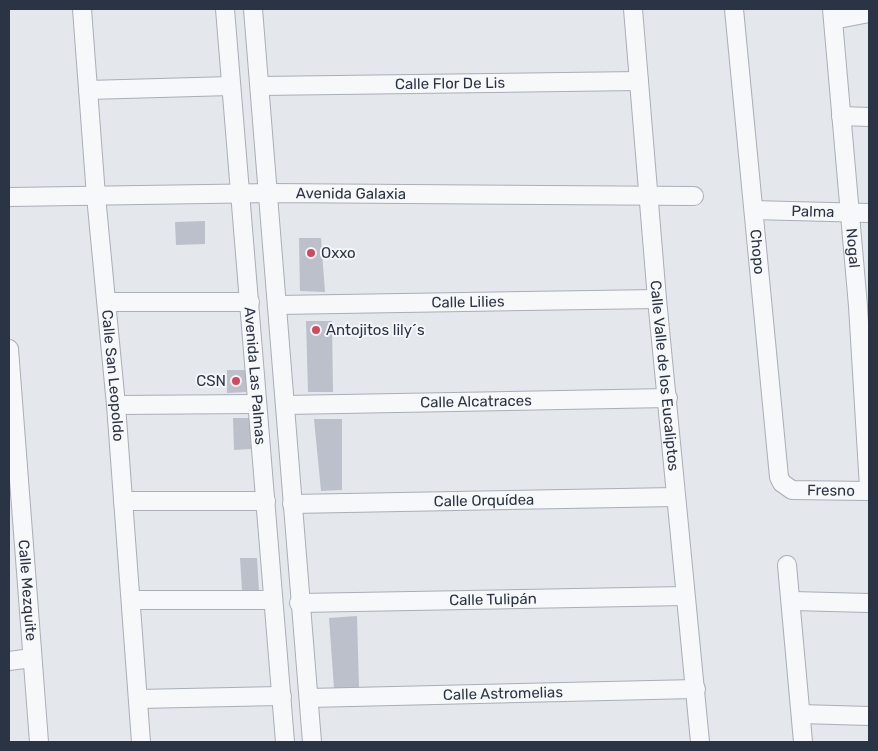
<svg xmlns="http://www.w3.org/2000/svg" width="878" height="751" font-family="Rubik,sans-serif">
	<rect width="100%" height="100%" fill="#e4e7ec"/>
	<!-- building -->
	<path fill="#bbc0ca" d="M205,221V244L176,245L175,222Z
		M299,238H321L325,292L300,291Z
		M306,321H332L333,392H308Z
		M227,370H246V392L227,393Z
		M233,418H250L251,449L234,450Z
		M314,419H342V490L321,491Z
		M240,558H257L259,590H242Z
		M357,616L359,688H334L329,618Z"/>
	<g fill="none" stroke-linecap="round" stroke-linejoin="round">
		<!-- minor casing -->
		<g stroke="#a9aeb7" stroke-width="20">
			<g id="minor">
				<path id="s1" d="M82,9L96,196L116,405L141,742"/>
				<path id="s2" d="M225,9L285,742"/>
				<path d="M253,9L312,742"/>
				<path id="s3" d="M633,9L657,299L700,742"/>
				<path id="s4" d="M734,9L779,477L782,483L792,490L869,491"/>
				<path id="s5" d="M832,9L858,306L869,488"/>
				<path d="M833,20L869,13"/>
				<path id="s6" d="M260,86L639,81"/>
				<path d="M88,90L231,86"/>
				<path d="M841,116L869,117"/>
				<path id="s7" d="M9,197L270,193L694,196"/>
				<path id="s8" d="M755,210L869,213"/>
				<path d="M107,302H250"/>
				<path id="s9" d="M278,305L657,299"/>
				<path id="s10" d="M9,349L39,742"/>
				<path d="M116,405L257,404"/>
				<path id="s11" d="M285,405L668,398"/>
				<path d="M123,501H266"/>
				<path id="s12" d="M292,504L676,497"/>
				<path d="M787,565L803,742"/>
				<path d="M132,600H273"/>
				<path d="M792,601L869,603"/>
				<path id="s13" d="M299,603L685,596"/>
				<path d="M9,661L32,658"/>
				<path id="s14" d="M309,698L696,689"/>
				<path d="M138,699L282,696"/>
				<path d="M801,714L869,716"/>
			</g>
		</g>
		<!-- minor -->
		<use href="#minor" stroke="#f7f8fa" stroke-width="18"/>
	</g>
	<!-- markers -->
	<g fill="#d1495b" stroke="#f4f6f9" stroke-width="2">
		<circle cx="311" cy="253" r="5"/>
		<circle cx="316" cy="330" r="5"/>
		<circle cx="236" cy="381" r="5"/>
	</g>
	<g text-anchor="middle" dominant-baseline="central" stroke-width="4" stroke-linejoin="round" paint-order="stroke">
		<!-- street labels -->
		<g font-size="15" fill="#2b3445" stroke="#f4f6f9">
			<text stroke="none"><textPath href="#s6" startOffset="190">Calle Flor De Lis</textPath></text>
			<text stroke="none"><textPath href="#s7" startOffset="342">Avenida Galaxia</textPath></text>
			<text stroke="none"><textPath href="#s8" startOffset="58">Palma</textPath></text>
			<text stroke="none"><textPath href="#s5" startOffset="240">Nogal</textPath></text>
			<text stroke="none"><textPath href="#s4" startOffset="244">Chopo</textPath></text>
			<text stroke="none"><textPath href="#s9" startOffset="190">Calle Lilies</textPath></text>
			<text stroke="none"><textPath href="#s1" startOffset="368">Calle San Leopoldo</textPath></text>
			<text stroke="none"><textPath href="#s2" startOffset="368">Avenida Las Palmas</textPath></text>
			<text stroke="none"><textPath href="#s3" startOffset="368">Calle Valle de los Eucaliptos</textPath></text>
			<text stroke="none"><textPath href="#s11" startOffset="191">Calle Alcatraces</textPath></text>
			<text stroke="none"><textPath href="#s4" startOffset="528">Fresno</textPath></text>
			<text stroke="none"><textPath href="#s12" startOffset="192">Calle Orquídea</textPath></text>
			<text stroke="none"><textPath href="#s10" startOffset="242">Calle Mezquite</textPath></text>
			<text stroke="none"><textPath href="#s13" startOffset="194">Calle Tulipán</textPath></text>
			<text stroke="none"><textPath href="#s14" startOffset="194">Calle Astromelias</textPath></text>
		</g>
		<!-- poi labels -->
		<g font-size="15" fill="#2b3445" stroke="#f4f6f9" text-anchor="start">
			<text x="321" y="253">Oxxo</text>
			<text x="326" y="330">Antojitos lily´s</text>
			<text x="226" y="381" text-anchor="end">CSN</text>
		</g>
	</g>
	<!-- border -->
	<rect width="878" height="751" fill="none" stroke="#2b3445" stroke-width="20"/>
</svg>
